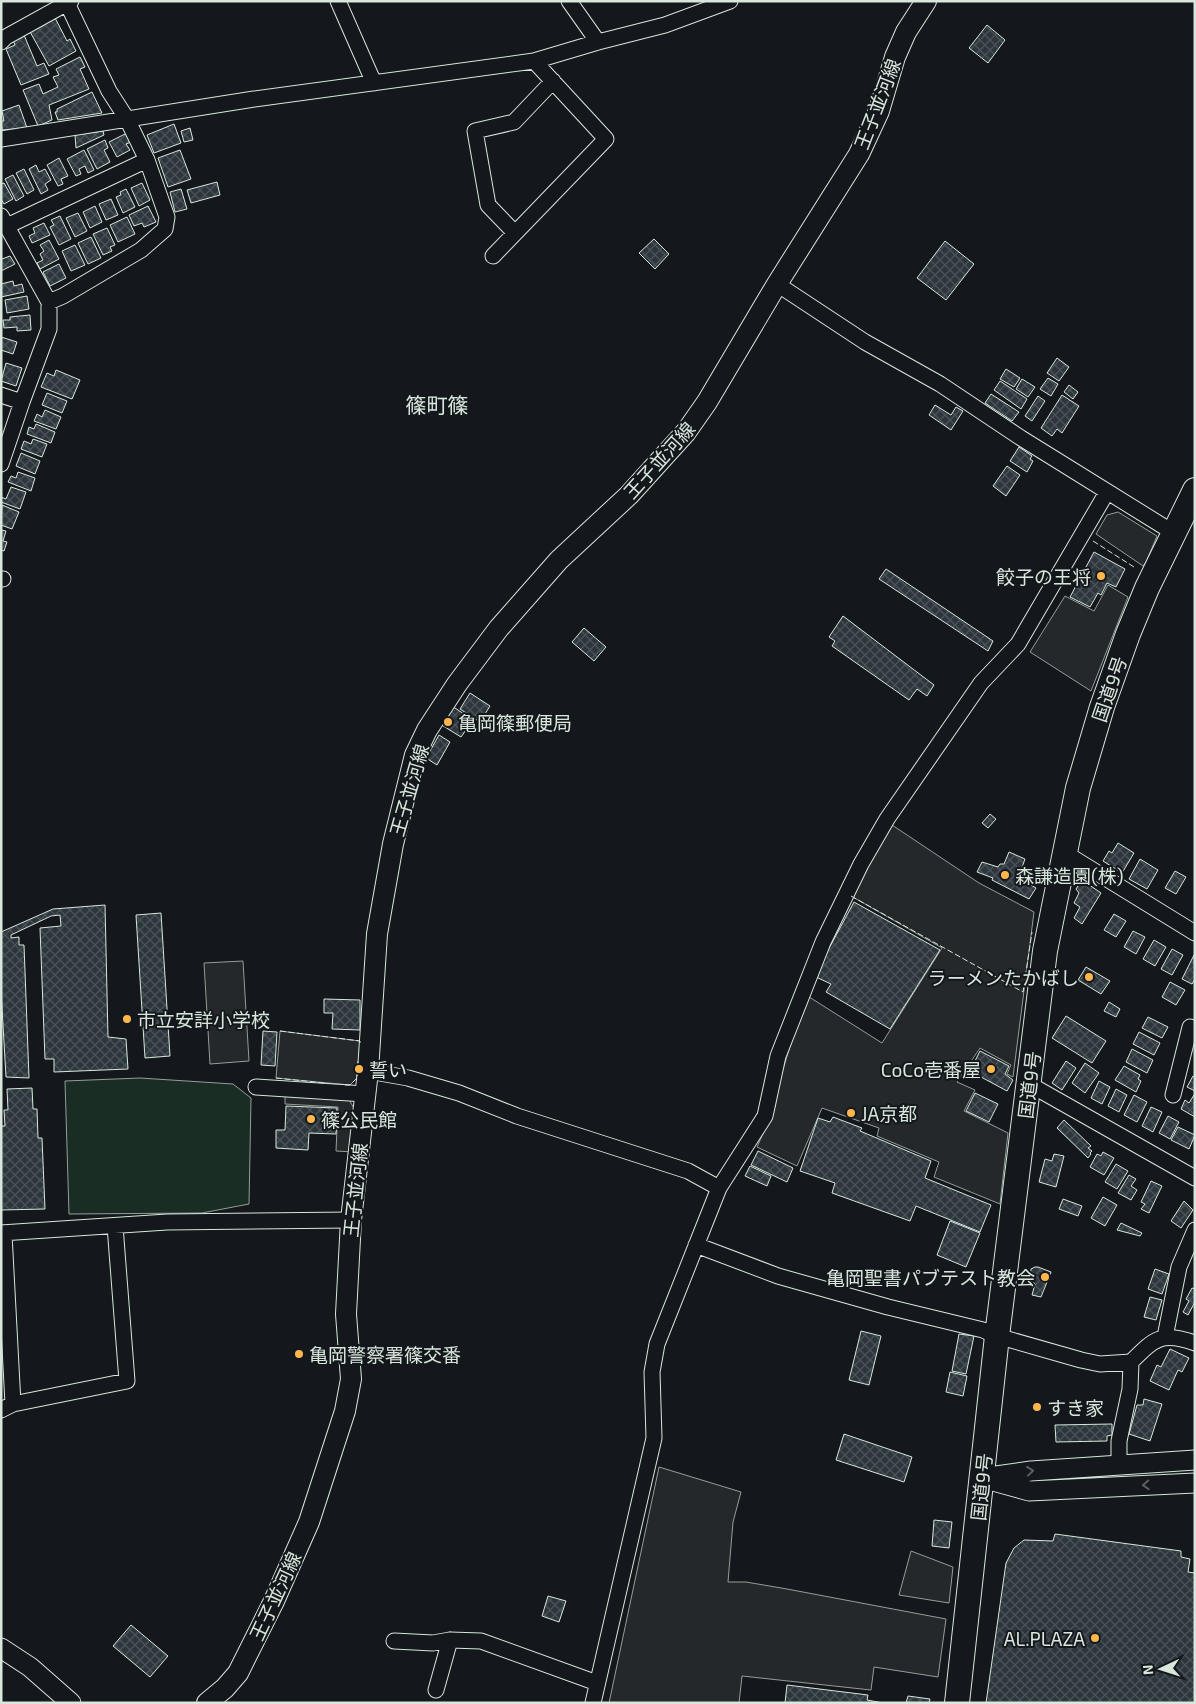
<svg xmlns="http://www.w3.org/2000/svg" width="1196" height="1704" font-family="'Exo 2','Noto Sans JP',sans-serif">
	<defs>
		<pattern id="building-cross-hatch" width="8" height="8" patternUnits="userSpaceOnUse" patternTransform="scale(1.25)"><rect width="8" height="8" fill="#2c363c"/><path d="M0 0l8 8M0 8l8-8" fill="none" stroke="#4a5358"/></pattern>
	</defs>
	<rect width="100%" height="100%" fill="#14181c"/>
	<!-- pitch -->
	<path fill="#1a2d24" stroke="#939e99" d="M140,1078L233,1084L251,1098L249,1204L202,1213L69,1214L65,1081Z"/>
	<!-- parking -->
	<path fill="#24282b" stroke="#939e99" d="M1118,512L1157,536L1146,562L1143,566L1096,534L1107,515Z
		M1108,585L1128,597L1091,691L1030,652L1065,596L1094,611Z
		M892,825L979,883L1034,912L1013,1077L1007,1074L1011,1065L980,1048L957,1082L975,1090L964,1111L1008,1133L1000,1204L934,1177L939,1162L877,1136L879,1128L822,1108L797,1166L757,1147L775,1107L780,1079L806,995L882,1043L942,948L851,896Z
		M243,961L249,1061L210,1064L204,963Z
		M280,1031L360,1041L357,1078L350,1085L276,1078Z
		M285,1094L348,1098L355,1110L353,1152L336,1151L338,1107L285,1104Z
		M659,1467L741,1492L733,1522L728,1582H746L787,1589L946,1619L938,1677L874,1667L871,1690L742,1676L739,1703H609Z
		M911,1551L953,1567L949,1603L899,1595Z"/>
	<!-- building -->
	<path fill="url(#building-cross-hatch)" stroke="#d8e6dc" d="M54,16L67,41L70,39L76,51L49,66L29,30Z
		M987,25L1005,40L988,63L969,48Z
		M24,35L37,66L44,63L49,74L21,85L6,49L15,45L13,40Z
		M80,57L85,67L80,69L89,89L49,105L52,120L38,126L23,90L39,84L43,94L58,87L53,77L59,75L56,69Z
		M92,92L102,113L58,120L55,112H57V109Z
		M19,105L27,128L2,130L1,121H4L2,111Z
		M174,124L181,143L154,153L147,135Z
		M190,128L193,140L184,142L181,131Z
		M103,131L104,135L76,148L75,135Z
		M127,133L131,142L126,144L130,150L117,157L109,142Z
		M105,140L108,148L104,150L110,162L97,169L87,149Z
		M84,150L94,170L88,173L85,166L79,169L81,174L76,176L67,159Z
		M180,150L191,179L168,187L158,158Z
		M59,158L68,176L61,179L63,184L58,186L47,165Z
		M36,165L39,172L45,169L51,180L45,184L48,190L41,194L29,169Z
		M24,169L34,190L27,194L16,173Z
		M13,175L24,196L16,201L5,179Z
		M217,182L220,195L191,203L187,190Z
		M4,183L13,199L4,204L1,199V184Z
		M142,183L150,200L139,206L131,188Z
		M126,189L135,207L123,213L116,197L121,195L120,192Z
		M181,189L187,209L175,212L170,192Z
		M111,199L118,215L106,220L99,204Z
		M95,206L102,222L90,228L83,212Z
		M148,206L156,222L144,227L142,223L134,226L129,215Z
		M78,213L87,231L75,237L66,218Z
		M60,216L71,239L59,245L50,227L54,225L51,220Z
		M127,217L135,234L118,242L110,225Z
		M44,223L50,235L32,243L29,236L35,233L33,228Z
		M107,228L115,245L110,247L112,251L103,255L93,234Z
		M91,237L101,258L88,264L78,243Z
		M654,239L669,254L655,269L639,253Z
		M49,240L59,259L40,269L37,263L43,260L40,254L44,251L40,245Z
		M945,241L974,264L946,300L917,278Z
		M75,245L85,265L71,271L62,251Z
		M10,256L15,264L1,271V257L2,259Z
		M59,264L66,278L50,286L43,272Z
		M13,281L14,286L22,284L24,292L1,297V284Z
		M27,296L29,309L7,313L5,300Z
		M30,315L31,330L17,331V327L4,328L3,320H10V317Z
		M1,337L17,342L13,354L1,350Z
		M1057,358L1069,367L1059,381L1047,373Z
		M6,363L22,368L16,386L1,381Z
		M1006,369L1020,378L1014,387L1000,379Z
		M56,370L80,380L72,399L41,387L47,373L54,376Z
		M1048,378L1058,384L1051,396L1040,389Z
		M1022,379L1035,387L1028,397L1016,389Z
		M1000,381L1027,399L1021,409L994,390Z
		M1069,385L1078,392L1073,399L1064,392Z
		M47,393L67,401L62,413L42,405Z
		M991,394L1019,412L1012,421L985,403Z
		M1062,395L1079,406L1062,433L1057,429L1052,436L1041,428Z
		M1038,396L1045,401L1032,421L1025,416Z
		M935,405L951,415L956,407L963,411L951,430L929,415Z
		M45,410L61,417L56,429L34,421L37,414L42,417Z
		M36,424L55,432L51,443L27,434L29,427L34,429Z
		M33,439L47,444L42,457L21,449L24,441L31,444Z
		M1019,447L1032,456L1030,459L1033,461L1027,472L1010,461Z
		M21,453L40,461L35,474L16,466Z
		M1007,466L1020,475L1006,496L993,486Z
		M18,472L35,478L31,491L8,482L11,476L16,478Z
		M11,487L26,492L20,509L1,502V497L6,499Z
		M2,505L19,512L12,529L1,525Z
		M1,530L6,531L3,541L7,542L4,551L1,550Z
		M1094,552L1125,569L1116,587L1107,583L1101,595L1098,593L1090,607L1070,597Z
		M886,569L993,641L988,651L879,579Z
		M843,616L934,685L927,696L917,689L909,700L832,646L835,641L829,637Z
		M584,628L606,647L594,661L572,642Z
		M470,693L490,706L480,722L460,709Z
		M452,706L473,720L461,737L440,724Z
		M439,735L450,742L437,765L426,758Z
		M990,814L996,819L988,828L982,823Z
		M1118,843L1134,853L1122,873L1103,861L1109,851L1112,853Z
		M1009,852L1025,859L1021,870L1030,879L1029,884L1036,888L1029,899L992,880L993,878L977,872L982,862L998,867L1000,864H1004Z
		M1140,859L1158,870L1147,889L1129,879Z
		M1175,871L1186,877L1176,894L1165,888Z
		M1082,880L1101,893L1082,924L1074,918L1080,907L1074,903L1079,893L1076,889Z
		M854,902L940,950L890,1029L826,992L831,984L814,976Z
		M105,905L108,1037L126,1039L128,1069L54,1072V1059H45L40,928L61,926L60,915L51,916L11,935V938L19,937V945H24L29,1078L6,1077L1,990V932L53,909Z
		M161,913L170,1056L145,1058L136,915Z
		M1114,914L1126,921L1116,937L1104,930Z
		M1133,931L1145,937L1136,954L1124,947Z
		M1154,940L1166,947L1155,966L1143,959Z
		M1172,949L1183,955L1172,975L1161,969Z
		M1194,955L1195,979L1192,984L1182,979Z
		M1086,967L1110,981L1101,994L1078,980Z
		M1170,982L1185,990L1176,1005L1162,997Z
		M324,999L360,1000V1030L332,1029L333,1013H324Z
		M1109,1002L1120,1009L1116,1017L1104,1011Z
		M1066,1016L1106,1041L1092,1063L1052,1038Z
		M1148,1017L1168,1027L1162,1038L1142,1028Z
		M263,1031L277,1032L275,1066L261,1065Z
		M1139,1032L1160,1043L1154,1055L1133,1044Z
		M1132,1049L1153,1060L1147,1073L1126,1062Z
		M980,1051L1009,1066L1005,1074L1013,1080L1007,1091L970,1071Z
		M1066,1061L1076,1068L1062,1090L1052,1083Z
		M1085,1063L1099,1073L1085,1093L1072,1083Z
		M1124,1066L1140,1075L1138,1079L1141,1081L1136,1092L1115,1080Z
		M1193,1076L1195,1077V1091L1187,1087Z
		M1099,1081L1110,1087L1102,1104L1091,1098Z
		M32,1088L33,1109H37L38,1138H42L45,1209L1,1210V1126H5L4,1110H8L7,1089Z
		M1116,1089L1127,1095L1119,1112L1108,1106Z
		M975,1093L998,1104L989,1122L966,1111Z
		M1134,1095L1147,1102L1137,1122L1124,1115Z
		M1194,1095H1195V1117L1181,1109L1185,1100L1189,1103Z
		M286,1106L337,1108L336,1134L309,1133L308,1150L276,1148V1130H285Z
		M1151,1107L1162,1112L1153,1132L1142,1126Z
		M1168,1116L1179,1122L1170,1139L1159,1133Z
		M833,1117L862,1128L860,1131L931,1161L925,1178L991,1205L980,1232L916,1206L910,1221L832,1193L835,1183L800,1171L818,1118L830,1122Z
		M1064,1120L1091,1146L1088,1148L1092,1151L1090,1153L1091,1154L1088,1158L1057,1128Z
		M1178,1127L1195,1135L1189,1149L1171,1140Z
		M758,1151L793,1168L787,1182L751,1165Z
		M1103,1152L1114,1158L1104,1175L1090,1167L1097,1154L1101,1156Z
		M1054,1154L1064,1156L1056,1187L1039,1182L1045,1159L1052,1161Z
		M1116,1164L1128,1171L1117,1189L1105,1182Z
		M750,1166L771,1176L767,1186L745,1176Z
		M1129,1175L1136,1179L1131,1186L1137,1190L1131,1200L1118,1193Z
		M1151,1181L1162,1186L1149,1213L1141,1209L1145,1204L1141,1202Z
		M1103,1197L1117,1205L1105,1226L1091,1218Z
		M1063,1199L1082,1206L1078,1216L1059,1209Z
		M1184,1201L1193,1210L1181,1228L1171,1221Z
		M950,1221L980,1233L966,1267L937,1255Z
		M1121,1223L1142,1233L1140,1236L1117,1230Z
		M1035,1267H1038L1051,1272L1041,1297L1032,1295L1035,1284L1030,1280V1276L1031,1269Z
		M1155,1269L1169,1274L1162,1294L1148,1289Z
		M1192,1288L1195,1289V1302L1188,1315L1183,1312L1189,1301L1186,1299Z
		M1150,1297L1162,1300L1156,1320L1144,1317Z
		M861,1331L881,1336L869,1385L849,1380Z
		M959,1334L974,1336L966,1374L952,1371Z
		M1170,1349L1189,1358L1182,1372L1178,1370L1169,1390L1150,1381L1157,1365L1161,1367Z
		M950,1372L967,1376L963,1396L946,1392Z
		M1144,1399L1162,1404L1150,1441L1129,1434L1137,1405H1143Z
		M1112,1424V1435L1107,1436V1441L1056,1442L1055,1425Z
		M844,1434L912,1457L904,1482L836,1460Z
		M934,1520L952,1522L949,1548L932,1546Z
		M1055,1534L1181,1551V1557L1190,1559L1188,1572L1195,1573V1703H986L1006,1563L1014,1548L1024,1540L1053,1541Z
		M548,1596L566,1601L559,1622L542,1616Z
		M131,1625L168,1656L150,1677L113,1646Z
		M787,1685L868,1695L867,1700L883,1703H785Z
		M908,1696L930,1699L929,1703H906Z"/>
	<g fill="none" stroke-linecap="round" stroke-linejoin="round">
		<!-- minor casing -->
		<g stroke="#d8e6dc" stroke-width="17">
			<path id="minor" d="M338,1L374,83
				M569,1L598,42
				M1,42L6,37L71,1
				M1,139L254,99L534,61L598,42L665,25L730,1
				M1,216L49,302V329L22,402L1,395
				M7,226L147,160
				M515,233L488,205L475,131L514,122L553,81
				M493,256L606,139L534,61
				M777,284L865,342L940,384L1021,438L1174,533
				M49,302L63,296L141,250L165,229L167,217L147,160L127,119L109,91L66,1
				M1,464L22,402
				M1,579H3
				M1065,853L1195,933
				M368,1071L408,1078L459,1093L517,1116L688,1171L719,1188
				M1029,1084L1195,1178
				M256,1087L365,1094
				M1173,1095L1190,1027L1195,1029
				M1,1233L167,1222L351,1220
				M4,1234L13,1404
				M696,1245L778,1276L888,1307L983,1330L997,1336L1081,1360L1100,1364L1131,1362C1154,1339 1161,1331 1195,1343
				M1165,1337L1179,1267L1195,1230
				M1,1410L13,1404L127,1381L115,1226
				M1119,1466V1441L1130,1389L1131,1362
				M394,1641L433,1643L450,1640L481,1641L597,1683
				M436,1690L450,1640
				M593,1703L654,1438L652,1372L657,1344L719,1188L765,1116L778,1056L823,942L861,864L887,819L981,683L1018,644L1107,492"/>
		</g>
		<!-- tertiary casing -->
		<g stroke="#d8e6dc" stroke-width="21">
			<path id="tertiary" d="M989,1477L1031,1471L1195,1460
				M982,1478L1029,1491L1195,1483
				M1,1648L30,1667L71,1703"/>
		</g>
		<!-- secondary casing -->
		<g stroke="#d8e6dc" stroke-width="22">
			<path id="secondary" d="M207,1703L225,1688L238,1673L274,1601L309,1522L345,1411L351,1379L346,1314L351,1220L368,1071L377,934L393,844L415,755L427,730L457,684L499,628L559,560L629,495L686,432L707,402L777,284L859,154L879,111L895,57L906,32L926,1"/>
		</g>
		<!-- trunk casing -->
		<g stroke="#d8e6dc" stroke-width="26">
			<path id="trunk" d="M957,1703L997,1336L1045,951L1078,788L1102,707L1128,634L1147,588L1195,490"/>
		</g>
		<!-- minor -->
		<use href="#minor" stroke="#14181c" stroke-width="15"/>
		<!-- tertiary -->
		<use href="#tertiary" stroke="#14181c" stroke-width="19"/>
		<!-- secondary -->
		<use href="#secondary" stroke="#14181c" stroke-width="20"/>
		<!-- trunk -->
		<use href="#trunk" stroke="#14181c" stroke-width="24"/>
		<!-- fence -->
		<path stroke="#d8e6dc" stroke-width="1" stroke-dasharray="6 2.5" stroke-linecap="butt" d="M1093,541L1134,567
			M851,896L1023,992L1032,932
			M280,1031L360,1041V1043
			M276,1078L324,1083
			M345,1085H350L357,1078L358,1060"/>
	</g>
	<!-- one-way arrows -->
	<defs><path id="oneway-chevron" d="M-2-3.5L2.5 0L-2 3.5" fill="none" stroke-width="1.6" stroke-linecap="round" stroke-linejoin="round" transform="scale(1.25)"/></defs>
	<g stroke="#59605f">
		<use href="#oneway-chevron" transform="translate(1030 1471) rotate(-6)"/>
		<use href="#oneway-chevron" transform="translate(1146 1485) rotate(177)"/>
	</g>
	<!-- markers -->
	<g fill="#ffb74d" stroke="#14181c" stroke-width="2">
		<circle cx="1101" cy="576" r="5"/>
		<circle cx="448" cy="722" r="5"/>
		<circle cx="1005" cy="875" r="5"/>
		<circle cx="1089" cy="977" r="5"/>
		<circle cx="127" cy="1019" r="5"/>
		<circle cx="359" cy="1069" r="5"/>
		<circle cx="991" cy="1069" r="5"/>
		<circle cx="851" cy="1113" r="5"/>
		<circle cx="311" cy="1119" r="5"/>
		<circle cx="1045" cy="1277" r="5"/>
		<circle cx="299" cy="1354" r="5"/>
		<circle cx="1037" cy="1407" r="5"/>
		<circle cx="1095" cy="1638" r="5"/>
	</g>
	<g text-anchor="middle" dominant-baseline="central" stroke-width="4" stroke-linejoin="round" paint-order="stroke">
		<!-- street labels -->
		<g font-size="19" fill="#d8e6dc" stroke="#14181c">
			<text transform="translate(877 104) rotate(-69)">王子並河線</text>
			<text transform="translate(659 460) rotate(-48)">王子並河線</text>
			<text transform="translate(1109 689) rotate(-71)">国道9号</text>
			<text transform="translate(409 790) rotate(-74)">王子並河線</text>
			<text transform="translate(1029 1085) rotate(-83)">国道9号</text>
			<text transform="translate(355 1190) rotate(-84)">王子並河線</text>
			<text transform="translate(981 1487) rotate(-84)">国道9号</text>
			<text transform="translate(275 1596) rotate(-65)">王子並河線</text>
		</g>
		<!-- poi labels -->
		<g font-size="19" fill="#d8e6dc" stroke="#14181c" text-anchor="start">
			<text x="1091" y="576" text-anchor="end">餃子の王将</text>
			<text x="458" y="722">亀岡篠郵便局</text>
			<text x="1015" y="875">森謙造園(株)</text>
			<text x="1079" y="977" text-anchor="end">ラーメンたかばし</text>
			<text x="137" y="1019">市立安詳小学校</text>
			<text x="369" y="1069">誓い</text>
			<text x="981" y="1069" text-anchor="end">CoCo壱番屋</text>
			<text x="861" y="1113">JA京都</text>
			<text x="321" y="1119">篠公民館</text>
			<text x="1035" y="1277" text-anchor="end">亀岡聖書パブテスト教会</text>
			<text x="309" y="1354">亀岡警察署篠交番</text>
			<text x="1047" y="1407">すき家</text>
			<text x="1085" y="1638" text-anchor="end">AL.PLAZA</text>
		</g>
		<!-- quarter labels -->
		<g font-size="21" fill="#d8e6dc" stroke="#14181c">
			<text x="437" y="404">篠町篠</text>
		</g>
	</g>
	<!-- border -->
	<rect width="1196" height="1704" fill="none" stroke="#d8e6dc" stroke-width="5"/>
	<!-- north arrow -->
	<g transform="translate(1161 1669) rotate(266)" stroke="#14181c" stroke-width="4" paint-order="stroke">
	<path d="M0-4L9 19L0 12L-9 19Z" fill="#d8e6dc"/>
	<text y="-8" font-size="14" font-weight="bold" text-anchor="middle" fill="#d8e6dc">N</text>
	</g>
</svg>
